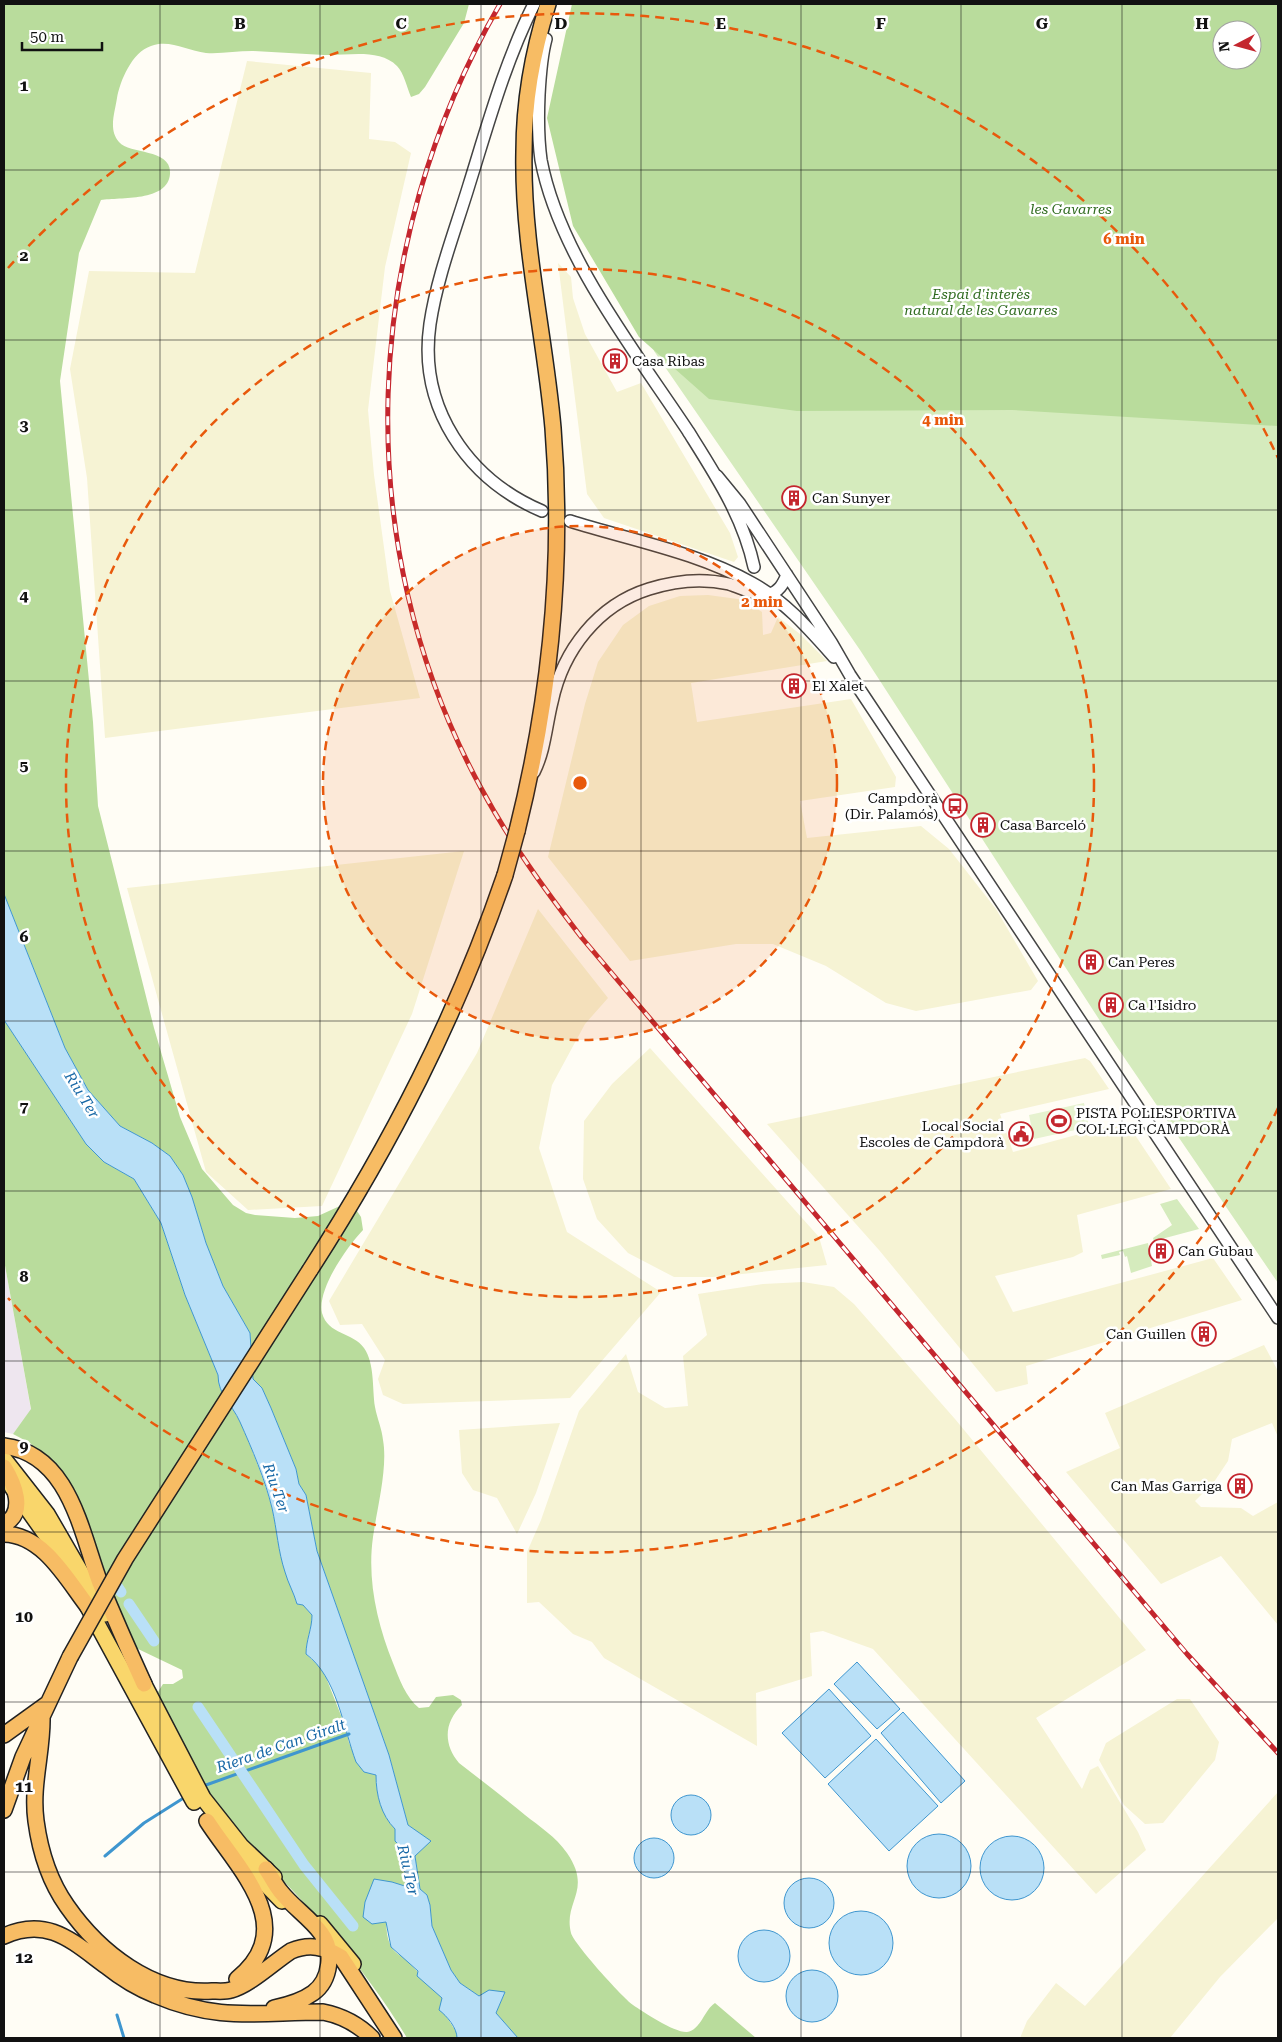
<svg xmlns="http://www.w3.org/2000/svg" width="1282" height="2042" font-family="'Roboto Serif',serif">
	<rect width="100%" height="100%" fill="#fffdf5"/>
	<!-- industrial -->
	<path fill="#eee6ef" d="M4,1260L31,1410L13,1434L4,1432Z"/>
	<!-- farmland -->
	<path fill="#f6f3d4" d="M247,61L371,73L369,139L395,142L411,153L385,267L368,410L374,475L390,591L420,698L105,738L87,478L70,369L89,271L195,273Z
		M558,263L571,277L573,298L585,334L617,392L641,383L730,533L738,557L734,562L604,518L587,494Z
		M708,595L745,600L760,606L759,610L762,612L763,635L771,633L778,617L800,634L827,661L691,683L697,722L851,699L896,777L895,787L800,801L807,838L921,826L949,849L996,909L1038,981L1031,990L916,1011L886,1003L826,966L773,944H736L630,961L548,857L585,704L598,662L623,625L649,606L680,596Z
		M464,851L412,1014L322,1206L248,1210L206,1172L127,888Z
		M538,909L608,998L585,1024L552,1085L539,1148L567,1232L661,1292L570,1398L403,1404L383,1395L378,1379L385,1360L362,1324L340,1325L329,1301L477,1053Z
		M650,1048L819,1237L827,1265L713,1277H674L628,1253L597,1219L583,1179L584,1121L612,1084Z
		M1085,1058L1090,1061L1109,1089L1000,1114L1013,1152L1120,1123L1135,1135L1171,1189L1077,1215L1083,1252L1073,1257L995,1276L1013,1312L1213,1258L1242,1300L1026,1366L1028,1384L996,1392L879,1250L767,1124Z
		M803,1282L834,1287L854,1304L955,1419L1146,1650L1036,1718L1082,1789L1090,1770L1098,1766L1138,1832L1146,1850L1096,1894L873,1649L823,1631L810,1633L812,1676L756,1693L757,1746L604,1658L592,1642L573,1634L539,1602L527,1603V1552L541,1520L579,1411L626,1354L638,1392L665,1408L688,1406L683,1356L707,1335L698,1294L763,1284Z
		M1264,1345L1278,1371V1437L1272,1423L1232,1439L1228,1461L1214,1482L1195,1501L1201,1507L1241,1508L1253,1516L1278,1502V1625L1221,1556L1161,1584L1066,1472L1120,1448L1105,1413Z
		M560,1423L536,1493L517,1534L497,1498L473,1490L462,1473L459,1430Z
		M1177,1699H1190L1219,1742L1215,1760L1163,1823L1145,1824L1124,1805L1099,1760L1106,1743Z
		M1278,1792V1918L1220,1977L1170,2038H1020L1027,2021L1056,1983L1085,2006Z"/>
	<!-- green -->
	<path fill="#d5ebbd" fill-rule="evenodd" d="M1278,4V1283L1115,1044L860,650L654,351L590,28ZM1222,30H1252V60H1222Z
		M1177,1199L1199,1229L1154,1241L1153,1238L1172,1225L1160,1204Z
		M1148,1243L1152,1266L1131,1273L1127,1256L1125,1257L1123,1251L1119,1252L1120,1255L1102,1259L1101,1255Z"/>
	<!-- forest -->
	<path fill="#b9dc9c" fill-rule="evenodd" d="M4,4H469L464,23L425,87L419,94L411,97C407,88 404,73 397,66C379,48 347,56 324,55C300,54 276,52 252,51C237,51 221,54 206,53C187,51 170,39 151,46C132,52 120,81 117,98C115,112 108,130 119,142C130,155 172,148 170,174C168,202 120,197 101,200L79,253L60,381L93,722L98,806L154,1028L180,1117L202,1169L233,1205L246,1213L255,1215L295,1218L318,1216L342,1205L355,1208L361,1217L363,1230C347,1247 317,1289 322,1313C328,1335 353,1332 364,1348C375,1364 372,1388 375,1407C377,1418 382,1429 383,1440C388,1467 377,1509 373,1537C367,1580 377,1623 393,1663C399,1678 406,1698 419,1708L429,1707L436,1697L453,1695L461,1700L462,1705C444,1722 443,1744 459,1763C481,1780 503,1797 525,1815C539,1826 556,1837 567,1853C593,1891 563,1901 571,1933C574,1944 622,1997 633,2005C643,2012 675,2033 687,2032C701,2030 704,2010 715,2003L756,2038H518L496,2013L505,1992L479,1996L460,1983L451,1970L432,1926L430,1905L427,1895L420,1889L415,1856L430,1841L408,1825L389,1755L317,1551L306,1495L299,1484L296,1469L271,1408L262,1388L253,1379L250,1333L223,1286L206,1243L192,1197L183,1175L170,1156L152,1143L120,1126L88,1090L65,1048L4,894Z
		M572,4H1278V426L1012,410L797,411L709,399L639,337L573,226L547,118ZM1222,30H1252V60H1222Z
		M4,1020L86,1144L104,1162L134,1179L161,1223L185,1295L218,1375C218,1395 232,1404 240,1422C252,1449 264,1479 272,1508C277,1529 278,1551 285,1571C288,1582 294,1593 297,1604L303,1605L312,1615C312,1629 306,1640 306,1654L323,1670L346,1728L349,1743L364,1772L376,1775C376,1795 381,1814 395,1829V1841L401,1847L399,1854L403,1864L408,1888L392,1882C388,1902 377,1948 404,1957L442,1998L446,2016L457,2033V2038H407C358,1955 290,1887 223,1818L211,1801L156,1695L163,1684H173L183,1678L182,1670L136,1648L98,1564L75,1492L60,1470L30,1443L13,1434L31,1409L4,1260Z"/>
	<!-- pitch -->
	<path fill="#e6f2cf" d="M1084,1103L1089,1127L1034,1139L1029,1115Z"/>
	<!-- water -->
	<path fill="#b9e0f7" stroke="#3f96cf" d="M4,894L65,1048L88,1090L120,1126L152,1143L170,1156L183,1175L192,1197L206,1243L223,1286L250,1333L253,1379L262,1388L271,1408L296,1469L299,1484L306,1495L317,1551L389,1755L408,1825L431,1841L415,1856L420,1889L427,1895L430,1905L432,1926L451,1970L460,1983L479,1996L489,1990L505,1992L496,2013L518,2038H457C457,2028 447,2016 439,2010L442,1998L417,1976L418,1971L391,1947L386,1922L372,1924L363,1917L365,1902L374,1879L392,1882L408,1887L403,1864L399,1854L401,1847L395,1841V1829C381,1815 376,1795 376,1775L364,1772L356,1762C343,1727 337,1677 306,1654C306,1640 312,1629 312,1615L303,1605L297,1604C294,1593 288,1583 285,1572C278,1551 277,1530 272,1508C265,1479 252,1449 240,1422C232,1404 218,1395 218,1375L185,1295L161,1223L134,1179L104,1162L86,1144L4,1020Z
		M857,1662L900,1709L877,1729L834,1684Z
		M829,1689L871,1736L825,1778L782,1733Z
		M903,1712L965,1781L941,1803L881,1733Z
		M876,1739L938,1806L889,1851L828,1784Z
		M671 1815a20 20 0 1 1 40 0a20 20 0 1 1-40 0Z
		M907 1866a32 32 0 1 1 64 0a32 32 0 1 1-64 0Z
		M980 1868a32 32 0 1 1 64 0a32 32 0 1 1-64 0Z
		M634 1858a20 20 0 1 1 40 0a20 20 0 1 1-40 0Z
		M784 1903a25 25 0 1 1 50 0a25 25 0 1 1-50 0Z
		M829 1943a32 32 0 1 1 64 0a32 32 0 1 1-64 0Z
		M738 1956a26 26 0 1 1 52 0a26 26 0 1 1-52 0Z
		M786 1996a26 26 0 1 1 52 0a26 26 0 1 1-52 0Z"/>
	<g fill="none" stroke-linecap="round" stroke-linejoin="round">
		<!-- stream -->
		<path stroke="#3f96cf" stroke-width="3" d="M206,1785L349,1734
			M105,1856L144,1823L182,1799
			M117,2015L124,2038"/>
		<!-- canal -->
		<path stroke="#b9e0f7" stroke-width="11" d="M117,1586L121,1592
			M129,1604L154,1641
			M198,1707L304,1865L353,1926"/>
		<!-- tertiary casing -->
		<g stroke="#444" stroke-width="14">
			<path id="tertiary" d="M534,4C505,62 488,124 469,185C455,231 437,277 430,324C418,407 467,479 542,511
				M546,39C541,57 540,76 539,95C538,117 538,138 541,160C559,255 635,351 688,431C715,474 743,516 754,567
				M717,476L740,504L831,642L850,675L1278,1318
				M570,521C630,540 697,552 752,583C785,601 809,629 834,657
				M534,772C545,750 546,726 552,702C563,650 598,605 649,589C674,581 703,578 729,584C742,588 755,596 769,594C779,592 783,584 787,575"/>
		</g>
		<!-- primary casing -->
		<g stroke="#222" stroke-width="18">
			<path id="primary" d="M4,1459L47,1514L105,1614
				M12,1487L51,1542L71,1576
				M88,1607L194,1802
				M138,1673L203,1798L241,1846L274,1877
				M242,1860L282,1901
				M320,1924L353,1964"/>
		</g>
		<!-- trunk casing -->
		<g stroke="#222" stroke-width="18">
			<path id="trunk" d="M517,831C550,699 564,564 553,428C545,336 522,244 524,152C524,102 533,51 548,4
				M310,1270C391,1144 456,1018 505,875
				M4,1446C70,1454 81,1533 100,1583C114,1617 129,1651 144,1684
				M4,1467C14,1483 27,1513 4,1524
				M4,1534C44,1535 67,1580 89,1608
				M42,1716C43,1751 31,1785 36,1821C40,1851 50,1882 67,1906C99,1952 153,1995 212,1991C217,1991 225,1992 231,1990C250,1985 274,1962 291,1951C310,1943 324,1947 341,1957L394,2038
				M4,1735L47,1704
				M4,1810L23,1757L70,1657
				M207,1821C238,1869 301,1927 237,1979
				M266,1869C271,1876 275,1885 281,1892C293,1907 310,1918 321,1933C334,1950 331,1980 313,1993C302,2001 288,2005 274,2008
				M4,1936C48,1916 73,1942 106,1966C121,1978 137,1988 155,1995C218,2022 258,2012 323,2012C343,2016 358,2024 372,2038"/>
		</g>
		<!-- tertiary -->
		<use href="#tertiary" stroke="#fff" stroke-width="11"/>
		<!-- primary -->
		<use href="#primary" stroke="#f9d66b" stroke-width="15"/>
		<!-- trunk -->
		<use href="#trunk" stroke="#f7bc64" stroke-width="15"/>
		<!-- rail casing -->
		<g stroke="#c4262e" stroke-width="5">
			<path id="rail" d="M500,4C361,244 347,542 481,788C510,842 545,890 582,938L1187,1654L1278,1753"/>
		</g>
		<!-- rail -->
		<use href="#rail" stroke="#fff" stroke-width="3" stroke-dasharray="9" stroke-linecap="butt"/>
		<!-- trunk-bridge casing -->
		<g stroke="#222" stroke-width="18" stroke-linecap="butt">
			<path id="trunk-bridge" d="M505,875L517,831
				M70,1657L125,1559L310,1270"/>
		</g>
		<!-- trunk-bridge -->
		<use href="#trunk-bridge" stroke="#f7bc64" stroke-width="15"/>
	</g>
	<!-- grid -->
	<path fill="none" stroke="#111" stroke-width="1" stroke-opacity="0.55" d="M160,4V2038M320,4V2038M481,4V2038M641,4V2038M801,4V2038M961,4V2038M1122,4V2038M4,170H1278M4,340H1278M4,510H1278M4,681H1278M4,851H1278M4,1021H1278M4,1191H1278M4,1361H1278M4,1532H1278M4,1702H1278M4,1872H1278"/>
	<!-- distance rings -->
	<circle cx="580" cy="783" r="257" fill="#e8590c" fill-opacity=".12"/>
	<g fill="none" stroke="#e8590c" stroke-width="2.5" stroke-dasharray="9 6">
		<circle cx="580" cy="783" r="257"/>
		<circle cx="580" cy="783" r="514"/>
		<path d="M1278 1108A770 770 0 0 1 8 1298M8 268A770 770 0 0 1 1278 458"/>
	</g>
	<!-- icons -->
	<defs>
		<g id="building-ring" transform="scale(1.25)"><circle r="9.5" fill="#fff" stroke="#c4262e" stroke-width="1.5"/><path d="M-4-6H4V6H1V3H-1V6H-4ZM-2.5-4.3h1.7v1.8h-1.7ZM.8-4.3h1.7v1.8H.8ZM-2.5-1h1.7V.8h-1.7ZM.8-1h1.7V.8H.8Z" fill="#c4262e"/></g>
		<g id="bus-ring" transform="scale(1.25)"><circle r="9.5" fill="#fff" stroke="#c4262e" stroke-width="1.5"/><path d="M-5-6H5V4H4V6H2V4H-2V6H-4V4H-5ZM-3.5-4V0h7V-4ZM-3.5 1.2v1.5H-2V1.2ZM2 1.2v1.5H3.5V1.2Z" fill="#c4262e"/></g>
		<g id="stadium-ring" transform="scale(1.25)"><circle r="9.5" fill="#fff" stroke="#c4262e" stroke-width="1.5"/><path d="M0-5a6.5 5 0 1 0 0 10a6.5 5 0 1 0 0-10ZM-3.5-1.8h7v3.6h-7Z" fill="#c4262e"/></g>
		<g id="civic-ring" transform="scale(1.25)"><circle r="9.5" fill="#fff" stroke="#c4262e" stroke-width="1.5"/><path d="M-.6-6.5H3V-4.5H.6V-3L4-1V1h2V6H-6V1h2V-1L-.6-3ZM-1.2 2.5V6h2.4V2.5Z" fill="#c4262e"/></g>
	</defs>
	<g fill-rule="evenodd">
		<use href="#building-ring" x="615" y="361"/>
		<use href="#building-ring" x="794" y="498"/>
		<use href="#building-ring" x="794" y="686"/>
		<use href="#bus-ring" x="955" y="806"/>
		<use href="#building-ring" x="983" y="825"/>
		<use href="#building-ring" x="1091" y="962"/>
		<use href="#building-ring" x="1111" y="1005"/>
		<use href="#stadium-ring" x="1059" y="1121"/>
		<use href="#civic-ring" x="1021" y="1134"/>
		<use href="#building-ring" x="1161" y="1251"/>
		<use href="#building-ring" x="1204" y="1334"/>
		<use href="#building-ring" x="1240" y="1486"/>
	</g>
	<g text-anchor="middle" dominant-baseline="central" stroke-width="5" stroke-linejoin="round" paint-order="stroke">
		<!-- park labels -->
		<g font-size="14" font-style="italic" fill="#2f6b1f" stroke="#fff">
			<text x="1071" y="209">les Gavarres</text>
			<text x="981" y="294">Espai d'interès<tspan x="981" dy="16">natural de les Gavarres</tspan></text>
		</g>
		<!-- poi labels -->
		<g font-size="14" fill="#111" stroke="#fff" text-anchor="start">
			<text x="632" y="361">Casa Ribas</text>
			<text x="812" y="498">Can Sunyer</text>
			<text x="812" y="686">El Xalet</text>
			<text x="938" y="798" text-anchor="end">Campdorà<tspan x="938" dy="16">(Dir. Palamós)</tspan></text>
			<text x="1000" y="825">Casa Barceló</text>
			<text x="1108" y="962">Can Peres</text>
			<text x="1128" y="1005">Ca l'Isidro</text>
			<text x="1076" y="1113">PISTA POLIESPORTIVA<tspan x="1076" dy="16">COL·LEGI CAMPDORÀ</tspan></text>
			<text x="1004" y="1126" text-anchor="end">Local Social<tspan x="1004" dy="16">Escoles de Campdorà</tspan></text>
			<text x="1178" y="1251">Can Gubau</text>
			<text x="1186" y="1334" text-anchor="end">Can Guillen</text>
			<text x="1222" y="1486" text-anchor="end">Can Mas Garriga</text>
		</g>
		<!-- water labels -->
		<g font-size="15" font-style="italic" fill="#1768a6" stroke="#fff">
			<text transform="translate(82 1095) rotate(58)">Riu Ter</text>
			<text transform="translate(276 1488) rotate(71)">Riu Ter</text>
			<text transform="translate(281 1746) rotate(-19)">Riera de Can Giralt</text>
			<text transform="translate(408 1870) rotate(77)">Riu Ter</text>
		</g>
	</g>
	<g font-size="16" text-anchor="middle" font-weight="bold" fill="#111" stroke="#fff" stroke-width="5" stroke-linejoin="round" paint-order="stroke">
		<text x="240" y="29">B</text>
		<text x="401" y="29">C</text>
		<text x="561" y="29">D</text>
		<text x="721" y="29">E</text>
		<text x="881" y="29">F</text>
		<text x="1042" y="29">G</text>
		<text x="1202" y="29">H</text>
		<text x="24" y="91">1</text>
		<text x="24" y="261">2</text>
		<text x="24" y="431">3</text>
		<text x="24" y="601">4</text>
		<text x="24" y="771">5</text>
		<text x="24" y="942">6</text>
		<text x="24" y="1112">7</text>
		<text x="24" y="1282">8</text>
		<text x="24" y="1452">9</text>
		<text x="24" y="1622">10</text>
		<text x="24" y="1792">11</text>
		<text x="24" y="1963">12</text>
	</g>
	<circle cx="580" cy="783" r="8" fill="#e8590c" stroke="#fff" stroke-width="2.5"/>
	<g font-size="15" text-anchor="middle" font-weight="bold" fill="#e8590c" stroke="#fff" stroke-width="5" stroke-linejoin="round" paint-order="stroke">
		<text x="1124" y="244">6 min</text>
		<text x="943" y="425">4 min</text>
		<text x="762" y="607">2 min</text>
	</g>
	<!-- border -->
	<rect width="1282" height="2042" fill="none" stroke="#111111" stroke-width="10"/>
	<!-- north arrow -->
	<g transform="translate(1237 45) rotate(264)"><circle r="24" fill="#ffffff" stroke="#a0a0a0"/>
	<path d="M0-4L9 19L0 12L-9 19Z" fill="#c4262e"/>
	<text y="-8" font-size="14" font-weight="bold" text-anchor="middle" fill="#111111">N</text>
	</g>
	<!-- scale -->
	<path d="M22 42v8h80v-8" fill="none" stroke="#111111" stroke-width="2.5"/>
	<text x="30" y="42" font-size="15" fill="#111111" stroke="#ffffff" stroke-width="4" paint-order="stroke">50 m</text>
</svg>
